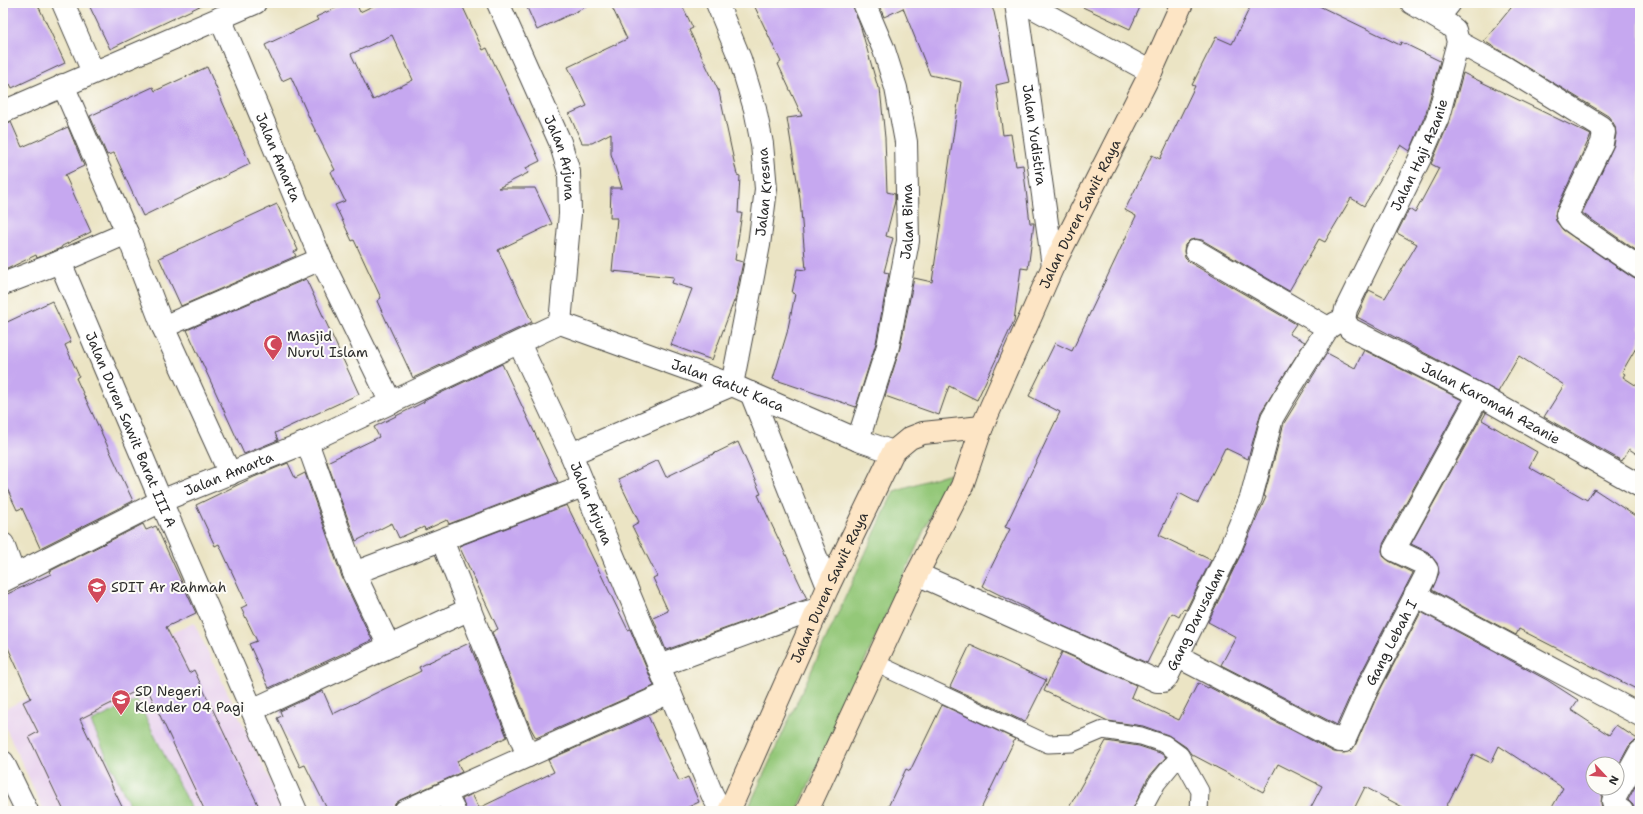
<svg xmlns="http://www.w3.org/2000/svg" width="1643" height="814" font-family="'Shantell Sans',sans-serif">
	<rect width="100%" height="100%" fill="#fdfcf7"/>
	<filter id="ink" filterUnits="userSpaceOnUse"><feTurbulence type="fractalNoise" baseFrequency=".025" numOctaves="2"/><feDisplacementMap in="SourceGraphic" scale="8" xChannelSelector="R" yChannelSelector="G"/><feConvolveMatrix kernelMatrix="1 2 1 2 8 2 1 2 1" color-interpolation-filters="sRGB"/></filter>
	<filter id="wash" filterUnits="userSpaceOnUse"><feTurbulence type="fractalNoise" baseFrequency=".012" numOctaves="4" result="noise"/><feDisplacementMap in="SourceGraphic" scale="16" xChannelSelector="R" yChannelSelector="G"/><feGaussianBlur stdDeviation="0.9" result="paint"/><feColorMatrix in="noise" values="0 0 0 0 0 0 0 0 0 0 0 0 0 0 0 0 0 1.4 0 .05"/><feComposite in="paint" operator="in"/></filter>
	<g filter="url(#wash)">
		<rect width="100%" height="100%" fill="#ebe4c4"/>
		<!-- built -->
		<path fill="#e8d2ee" d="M194,623L285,811H44L3,722V710L55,684Z"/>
		<!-- green -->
		<path fill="#94c879" stroke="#607a52" d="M950,473L797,811H747L894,491Z
			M137,700L192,811H132L91,722Z"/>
		<g id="blocks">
			<!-- building -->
			<path fill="#c6a8f0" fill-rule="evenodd" d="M3,3H37L65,63L12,88L10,84L3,88Z
				M88,3H206L110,49Z
				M346,3H356L360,12L379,3H461L483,50L487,48L540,161L526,168L528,173L498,188H535L552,224L498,250L532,322L413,378L377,301L381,298L354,240L352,241L335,205L345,201L331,172L335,170L312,124L291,77L282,81L265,45L318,20L316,17ZM392,35L413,80L373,100L351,54Z
				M525,3H594L537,30Z
				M610,3H681L693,28L689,30L719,92L737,175L740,176L738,213H742L735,260L743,262L735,301H734L712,360L671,345L692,289L672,283L674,277L612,271L617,218H610L611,188H622L611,154V133L592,143H582L569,114L587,106L568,67L627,39Z
				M753,3H852L861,28L878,88H880L885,138L887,192L895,194V201L886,236L893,238L884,272L889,273L876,343L856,407L773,379L787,333L795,294L792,293L797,269L806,270L800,199L787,118L802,116L778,64L781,62Z
				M878,3H990L994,12L1009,82L996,85L1003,135L1011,134L1016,166L1023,165L1030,223H1034L1028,269L1021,268L1014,321L977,400L949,386L939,415L885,396L900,348L914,278L932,282L961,82L930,75L903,8L884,17Z
				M1074,3H1142L1130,29Z
				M1252,3H1313L1400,45L1401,42L1440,61L1426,113L1410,151L1401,145L1364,206L1351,198L1325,242L1319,239L1289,291L1202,240L1196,239L1190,240L1185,245L1184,251L1185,258L1189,262L1296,324L1289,334L1305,342L1261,412L1248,459L1225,448L1198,503L1179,493L1159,535L1211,560L1186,610L1183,609L1179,617L1172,613L1147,663L1054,622L982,586L1010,529L1005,527L1060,412L1029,396L1055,343L1072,351L1136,216L1125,210L1152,155L1160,159L1195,86L1192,85L1216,37L1232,44Z
				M1515,3H1640V253L1582,213L1614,145L1616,134L1615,126L1612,121L1608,116L1484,41Z
				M207,67L250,164L143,216L114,153L107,155L90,116L153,87L155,91Z
				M1463,73L1591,135L1556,210L1555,216L1556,221L1563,230L1633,278L1640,280V341L1622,372L1625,374L1623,377L1640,388V456L1629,449L1622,461L1544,417L1564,385L1519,356L1498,392L1357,317L1369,290L1385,298L1417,244L1397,233L1409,209L1415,213L1439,168L1431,164L1450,120Z
				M11,122L22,147L68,127L84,166L65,175L91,232L62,246L61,248L37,258L36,255L3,271V124Z
				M277,204L298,250L294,252L296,256L181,306L159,258Z
				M306,279L359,394L275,433L278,440L244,454L187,330Z
				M52,301L71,342L65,345L79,376L76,378L133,501L40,548L22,508L17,510L3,480V324Z
				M1364,350L1462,400L1383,544L1382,551L1384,557L1389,561L1413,573L1355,685L1337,725L1221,665L1236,637L1208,622L1240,556L1266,497L1264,496L1284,423L1327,353L1355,368Z
				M502,364L558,482L449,524L447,520L425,530L424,527L399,538L392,523L356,541L327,462L379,437L374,427L424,402V401Z
				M1484,412L1486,413L1482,420L1537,452L1529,467L1587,500L1594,489L1640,519V691L1519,629L1516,635L1432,590L1439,573L1437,563L1428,552L1411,544Z
				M738,442L761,494L758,495L769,519L807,599L666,650L653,618L668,611L653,578L657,576L632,526L639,522L618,479L658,460L666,477Z
				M288,463L295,478L305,473L342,577L372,640L269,688L249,644L257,641L241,608L247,605L219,544L215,546L196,505L254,477Z
				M567,505L628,630L630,629L654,686L536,738L530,727L492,632L498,629L459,546Z
				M143,524L146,530L156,526L196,613L166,627L189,673L194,670L261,811H205L146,686L80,719L124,811H64L29,737L38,732L23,702L31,698L3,637V596L51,574L50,571Z
				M1421,612L1547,680L1578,700L1571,710L1609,735L1616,725L1639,740L1633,742L1629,746L1617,768V764H1593V788H1606L1602,795L1601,803L1603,811H1550L1563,788L1499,746L1491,763L1473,754L1444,811H1410L1365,787L1353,811H1309L1322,786L1278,764L1263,792L1191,754L1186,747L1168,735L1143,726L1108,721L1044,691L1062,652L1136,685L1131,697L1179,720L1198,683L1208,688L1209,687L1334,752L1344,753L1351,751L1355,746L1377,696Z
				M469,643L507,737L457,761L462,772L400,800L395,804L393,811H328L305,765L300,767L277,718L282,716L280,711L323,691L333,714L421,671L419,667Z
				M970,645L1046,680L1025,722L950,687Z
				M942,705L1015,739L980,811H886L906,769L910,771Z
				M648,716L679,781L688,777L699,802L680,811H466L462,799L472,794L479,808L554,772L548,760Z
				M1106,741L1139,746L1160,753L1166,757L1148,778L1132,811H1067Z
				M1638,781L1640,782V811H1634L1633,805L1628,800Z"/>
		</g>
	</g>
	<g filter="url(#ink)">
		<use href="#blocks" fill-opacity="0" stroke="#484742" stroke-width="1"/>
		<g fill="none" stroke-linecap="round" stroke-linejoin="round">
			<!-- lane casing -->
			<g stroke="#484742" stroke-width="19">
				<path id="lane" d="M875,663L1048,744L1072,743L1103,730L1141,736L1165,744L1180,755L1200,791L1199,811
					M1142,811L1157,783L1180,755"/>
			</g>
			<!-- street casing -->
			<g stroke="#484742" stroke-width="24">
				<g id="street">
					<path d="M63,3L93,72"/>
					<path id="s1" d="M498,3L560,142L569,172L570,214L560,323"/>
					<path id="s2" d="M1016,3L1053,266"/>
					<path d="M1025,3L1151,72"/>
					<path id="s3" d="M220,18L321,259L391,403"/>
					<path d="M1438,18L1450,3"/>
					<path d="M1458,42L1506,68L1601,127L1604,132L1602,143L1567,215L1570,220L1581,228L1640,268"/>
					<path d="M63,85L127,233L163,327L230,474"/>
					<path d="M3,112L255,3"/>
					<path d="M1196,251L1328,328"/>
					<path id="s4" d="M60,262L161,501L296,811"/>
					<path d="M3,284L60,262L127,233"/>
					<path id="s5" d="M1344,320L1346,309L1419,160L1438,117L1458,42L1455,30L1449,25L1412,3"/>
					<path id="s6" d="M1344,320L1350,329L1479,395L1640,486"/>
					<path id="s7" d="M560,323L732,385L858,440L893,452"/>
					<path d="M163,327L321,259"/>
					<path id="s8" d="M519,343L571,454L712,794L721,811"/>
					<path d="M751,393L828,587"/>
					<path id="s9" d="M858,440L888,346L908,241L906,142L896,88L884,50L864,3"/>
					<path d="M307,442L354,573L389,646"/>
					<path id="s10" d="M571,454L732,385L759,245L766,189L762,144L755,109L740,59L717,3"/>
					<path d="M442,540L528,756"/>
					<path d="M3,544L14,575"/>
					<path d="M354,573L583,486"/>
					<path id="s11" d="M917,574L1157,681H1163L1167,677L1229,551L1251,498L1272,418L1283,399L1328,328L1336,323L1344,320"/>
					<path id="s12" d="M3,581L161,501L307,442L560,323"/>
					<path d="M1415,595L1640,715"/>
					<path id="s13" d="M1177,656L1340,741H1344L1366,691L1425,577L1427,570L1422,563L1394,550L1479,395"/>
					<path d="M659,666L800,614L819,609"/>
					<path d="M252,710L470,609"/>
					<path d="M3,762L27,811"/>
					<path d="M445,793L454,811"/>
					<path d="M405,811L670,692"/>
					<path d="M1622,811L1614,806L1613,801L1640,752"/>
				</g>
			</g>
			<!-- secondary casing -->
			<g stroke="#484742" stroke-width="24">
				<g id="secondary">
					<path id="s14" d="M729,811L828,587L893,452L910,438L923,433L982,427"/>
					<path id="s15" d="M807,811L917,574L962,486L982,427L1053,266L1151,72L1182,3"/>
				</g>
			</g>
			<!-- lane -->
			<use href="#lane" stroke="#fff" stroke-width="17"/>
			<!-- street -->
			<use href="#street" stroke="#fff" stroke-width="22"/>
			<!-- secondary -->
			<use href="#secondary" stroke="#fde5c5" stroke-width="22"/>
		</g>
	</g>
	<!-- icons -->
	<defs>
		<g id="mosque-pin" transform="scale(1)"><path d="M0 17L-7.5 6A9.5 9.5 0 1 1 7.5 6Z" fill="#d1495b" stroke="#fdfcf7"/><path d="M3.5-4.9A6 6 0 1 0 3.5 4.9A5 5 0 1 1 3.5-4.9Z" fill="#fff"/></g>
		<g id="school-pin" transform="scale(1)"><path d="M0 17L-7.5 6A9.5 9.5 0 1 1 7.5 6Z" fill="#d1495b" stroke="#fdfcf7"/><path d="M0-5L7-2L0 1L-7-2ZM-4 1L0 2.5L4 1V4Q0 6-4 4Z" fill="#fff"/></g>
	</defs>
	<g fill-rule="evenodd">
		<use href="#mosque-pin" x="273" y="344"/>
		<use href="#school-pin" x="97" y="587"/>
		<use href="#school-pin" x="121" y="699"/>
	</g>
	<g text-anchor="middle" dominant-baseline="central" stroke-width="4" stroke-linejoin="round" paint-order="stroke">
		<!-- street labels -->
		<g font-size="14" fill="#2b2b2b" stroke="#fdfcf7">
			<text stroke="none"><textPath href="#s2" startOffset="133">Jalan Yudistira</textPath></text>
			<text stroke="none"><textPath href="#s5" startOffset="182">Jalan Haji Azanie</textPath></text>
			<text stroke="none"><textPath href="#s3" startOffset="151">Jalan Amarta</textPath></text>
			<text stroke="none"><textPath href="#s1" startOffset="168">Jalan Arjuna</textPath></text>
			<text stroke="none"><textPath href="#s10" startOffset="371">Jalan Kresna</textPath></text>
			<text stroke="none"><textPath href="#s15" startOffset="657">Jalan Duren Sawit Raya</textPath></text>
			<text stroke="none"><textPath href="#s9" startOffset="225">Jalan Bima</textPath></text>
			<text stroke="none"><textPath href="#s7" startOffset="179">Jalan Gatut Kaca</textPath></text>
			<text stroke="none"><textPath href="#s6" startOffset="170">Jalan Karomah Azanie</textPath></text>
			<text stroke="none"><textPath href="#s4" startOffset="182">Jalan Duren Sawit Barat III A</textPath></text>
			<text stroke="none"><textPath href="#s12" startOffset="250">Jalan Amarta</textPath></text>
			<text stroke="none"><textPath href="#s8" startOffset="176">Jalan Arjuna</textPath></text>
			<text stroke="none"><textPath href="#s14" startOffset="245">Jalan Duren Sawit Raya</textPath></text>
			<text stroke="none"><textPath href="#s11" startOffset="339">Gang Darusalam</textPath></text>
			<text stroke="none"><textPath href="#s13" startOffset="297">Gang Lebah I</textPath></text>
		</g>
		<!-- poi labels -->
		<g font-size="14" fill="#2b2b2b" stroke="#fdfcf7" text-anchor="start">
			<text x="287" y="336">Masjid<tspan x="287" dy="16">Nurul Islam</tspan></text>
			<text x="111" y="587">SDIT Ar Rahmah</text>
			<text x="135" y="691">SD Negeri<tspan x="135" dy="16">Klender 04 Pagi</tspan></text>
		</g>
	</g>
	<!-- margin -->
	<rect width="1643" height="814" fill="none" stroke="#fdfcf7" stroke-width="16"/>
	<!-- north arrow -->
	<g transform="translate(1605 776) rotate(116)"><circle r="19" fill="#fdfcf7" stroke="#a9a8a5"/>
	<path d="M0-3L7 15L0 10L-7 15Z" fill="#d1495b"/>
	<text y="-6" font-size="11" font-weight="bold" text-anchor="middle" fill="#2b2b2b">N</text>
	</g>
</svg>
